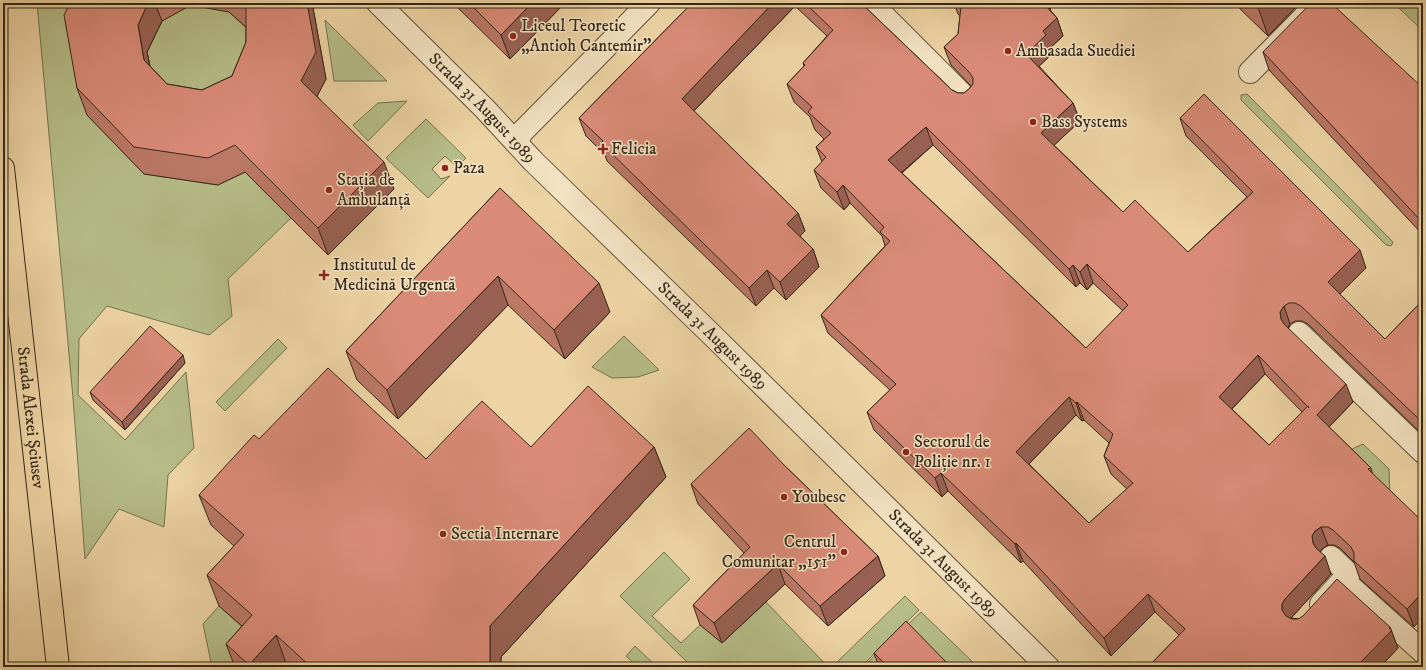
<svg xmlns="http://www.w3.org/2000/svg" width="1426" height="670" font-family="'IM FELL DW Pica',serif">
	<rect width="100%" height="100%" fill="#eed4a4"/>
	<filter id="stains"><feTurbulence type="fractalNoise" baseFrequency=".005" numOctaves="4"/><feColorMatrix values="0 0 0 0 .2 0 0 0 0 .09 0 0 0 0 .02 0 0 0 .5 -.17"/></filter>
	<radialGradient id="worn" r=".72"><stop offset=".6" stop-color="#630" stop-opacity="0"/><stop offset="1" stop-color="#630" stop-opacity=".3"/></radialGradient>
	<!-- green -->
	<path fill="#b6bd88" stroke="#75724f" d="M37,3H93L87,115L144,174L218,185L261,165L291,218L228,279L232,316L209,335L107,306L79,339L78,395L125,440L186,372L194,448L168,475L164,527L119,509L85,559L73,398Z
		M1398,3H1418L1423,8V31L1398,7Z
		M191,5L229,12L255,36L242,103L154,87L147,52L162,21Z
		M325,20L387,81H334Z
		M1247,94L1393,242L1391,246L1386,245L1241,100V95Z
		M407,101L368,141L353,125L378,103Z
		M426,119L466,158L457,167L445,156L432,169L441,179L450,176L428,198L386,158Z
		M624,336L659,370L638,377L612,378L592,367Z
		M278,339L287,348L225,411L216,402Z
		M1363,444L1389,469L1390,496L1343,453Z
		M664,552L690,579L652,616L681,643L700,625L722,643L766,602L828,667H692L620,596Z
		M905,596L919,610L861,667H832Z
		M219,606L263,646L244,667H212L203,624Z
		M921,612L978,667H863Z
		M635,646L657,667H638L626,656Z"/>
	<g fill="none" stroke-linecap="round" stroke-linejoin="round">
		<!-- minor casing -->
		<g stroke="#62523a" stroke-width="24">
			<g id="minor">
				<path id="s1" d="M378,3L485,109L533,161L712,335L1048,667"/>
				<path d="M871,3L967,99"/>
				<path d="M1250,72L1318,3"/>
				<path d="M516,142L522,132L649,3"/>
				<path d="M1299,333L1423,452"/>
				<path d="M1331,557L1349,574L1343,580"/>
				<path d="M1321,604L1343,580L1423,652"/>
			</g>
		</g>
		<!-- major casing -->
		<g stroke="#342716" stroke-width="24">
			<g id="major">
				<path id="s2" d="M3,168L58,667"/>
			</g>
		</g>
		<!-- minor -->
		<use href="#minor" stroke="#f4e3c4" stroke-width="22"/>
		<!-- major -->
		<use href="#major" stroke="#eed4a4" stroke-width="22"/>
	</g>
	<!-- wall -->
	<path fill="#bb7867" stroke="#342716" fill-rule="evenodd" d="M70,3H311L313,8L326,79L317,96L394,189L328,255L245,172L218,185L144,174L87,115L77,88ZM191,5L229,12L246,27V42L232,76L202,90L167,84L150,66L147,52L162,21Z
		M453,3H565L510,59Z
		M692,3H861L952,90L958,93H964L969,89L971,86L951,65L944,47L958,34L960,16L958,14L954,3H1048L1051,11L1057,18L1063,36L1051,47L1053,53L1039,66L1073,103L1080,121L1054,145L1123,212L1188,252L1247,197L1186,136L1180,118L1366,268L1340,294L1385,339L1423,300V435L1308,324L1302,321H1295L1290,324L1288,328L1353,402L1329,427L1371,468L1414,627L1360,579L1354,562L1340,548L1334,545H1328L1322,549L1320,552L1331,574L1292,617L1291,618L1391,630L1398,648L1380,667H1148L1179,635L1155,612L1111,656L1023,561L1021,563L948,491L942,497L874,430L867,412L890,390L828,333L821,315L885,246L882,236L850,203L844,210L821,188L814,170L822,162L816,147L824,139L815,130L810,117L794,102L787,84L804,66L803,63L827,36L795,6L694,111L798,213L805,231L800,236L813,249L819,267L786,300L774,288L756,306L607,161L605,155L586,136L579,118ZM933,145L1076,287L1080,283L1087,290L1093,283L1123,311L1086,348L902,173ZM1265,374L1302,412L1269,445L1232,409ZM1076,415L1082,421L1084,420L1109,443L1104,456L1111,474L1127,489L1089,523L1029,464Z
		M1234,3H1300L1268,36Z
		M1263,52L1423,88V235L1269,70Z
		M500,188L610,312L565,359L508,305L398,419L357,380L346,351Z
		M185,363L125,430L93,400L90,392Z
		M259,439L426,459L531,447H654L666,477L501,657V667H289L287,666L286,667H235L226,644L242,626L219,606L207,575L234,546L211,525L199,495Z
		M784,465L878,556L885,576L828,626L785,584L722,643L700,625L693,605L744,553L698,504L691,484Z
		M874,653L951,667H879Z"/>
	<!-- shaded-wall -->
	<path fill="#996154" stroke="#342716" d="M148,3H155L162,21L147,52L154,87L144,60L138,25Z
		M307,3H311L313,8L326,79L311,108L301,81Z
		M532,3H565L510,59L501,35Z
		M773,3H794L795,6L688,117L682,99Z
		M1043,3H1048L1053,18Z
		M1261,3H1300L1268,36L1258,7Z
		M1057,18L1063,36L1051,47L1053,53L1033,72L1026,54L1043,31Z
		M1073,103L1080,121L1048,151L1041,133Z
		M926,127L933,145L895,178L888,160Z
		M384,162L394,189L328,255L318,228Z
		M843,185L850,203L844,210L837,192Z
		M798,213L805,231L794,242L787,224Z
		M813,249L819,267L786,300L780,282Z
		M1360,250L1366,268L1334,300L1328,282Z
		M1087,264L1093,283L1087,290L1080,272Z
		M1073,265L1080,283L1076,287L1069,269Z
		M767,270L774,288L756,306L749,288Z
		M498,276L508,305L398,419L387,390Z
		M599,283L610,312L565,359L554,330Z
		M1284,306L1290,324L1287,330L1281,319L1280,312Z
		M183,355L185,363L125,430L122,422Z
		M1258,355L1265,374L1226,415L1219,397Z
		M1346,384L1353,402L1323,433L1317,415Z
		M1069,397L1076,415L1023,470L1016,452Z
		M1077,402L1084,420L1082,421L1076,403Z
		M654,447L666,477L501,657V667H490V626Z
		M941,473L948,491L942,497L935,478Z
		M1321,527L1328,545L1322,549L1319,554L1313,543L1312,536L1315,531Z
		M1016,543L1023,561L1021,563L1015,544Z
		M878,556L885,576L828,626L820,606Z
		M1325,556L1331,574L1292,617L1289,623L1282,610V604L1285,599Z
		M778,564L785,584L722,643L714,623Z
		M1423,592V617L1414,627L1407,609Z
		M1148,594L1155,612L1111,656L1104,638Z
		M1390,627L1398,648L1380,667H1356Z
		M276,635L287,666L286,667H250L249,665Z"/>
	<!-- building -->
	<path fill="#da8b78" stroke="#342716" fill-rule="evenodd" d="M70,3H148L138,25L144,60L167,84L202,90L232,76L246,42V9L239,3H307L316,52L301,81L384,162L318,228L235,145L208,158L134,147L77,88L64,15Z
		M469,3H532L501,35Z
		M692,3H773L682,99L798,213L787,224L813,249L780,282L767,270L749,288L601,143L603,141L579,118Z
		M805,3H861L952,90L958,93H964L969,89L973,84V78L969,72L944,47L958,34L961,6L958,3H1043L1057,18L1043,31L1046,35L1026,54L1073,103L1041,133L1123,212L1135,200L1188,252L1253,192L1180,118L1204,94L1360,250L1328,282L1385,339L1423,300V423L1301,306L1295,303H1289L1284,306L1280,312L1281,319L1284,324L1346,384L1317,415L1371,468L1368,469L1423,522V592L1407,609L1354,561V553L1351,547L1333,530L1328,527H1321L1315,531L1312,536L1313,543L1316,548L1325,556L1285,599L1282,604V610L1286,616L1292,619H1298L1303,616L1337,579L1390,627L1389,628L1392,630L1356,667H1148L1185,629L1148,594L1104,638L1016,543L1015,544L941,473L935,478L867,412L896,384L821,315L890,241L880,232L884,227L843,185L837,192L814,170L826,157L816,147L831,133L808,112L812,107L787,84L805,65L803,63L833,30ZM926,127L1069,269L1073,265L1080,272L1087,264L1128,305L1086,348L888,160ZM1258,355L1309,408L1308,406L1269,445L1219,397ZM1069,397L1076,403L1077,402L1113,434L1104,456L1133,483L1089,523L1016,452Z
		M1254,3H1261L1258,7Z
		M1311,3H1331L1423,88V223L1263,52Z
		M500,188L599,283L554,330L498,276L387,390L346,351Z
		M150,326L183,355L122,422L90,392Z
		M328,368L426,459L482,401L531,447L588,386L654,447L490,626V667H311L276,635L249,665L226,644L252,615L207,575L244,535L199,495L254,435L259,439Z
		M749,428L784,465L878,556L820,606L778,564L714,623L693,605L750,547L691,484Z
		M906,621L950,666V667H888L874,653Z"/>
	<!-- markers -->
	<g fill="#8f2418" stroke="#f4e3c4" stroke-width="1.5">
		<circle cx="513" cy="36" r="4"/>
		<circle cx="1008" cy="51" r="4"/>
		<circle cx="1033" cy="122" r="4"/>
		<path d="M601 143h4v4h4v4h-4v4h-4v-4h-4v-4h4z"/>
		<circle cx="445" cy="168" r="4"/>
		<circle cx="329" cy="190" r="4"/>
		<path d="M322 269h4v4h4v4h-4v4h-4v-4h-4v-4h4z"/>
		<circle cx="906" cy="452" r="4"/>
		<circle cx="784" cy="497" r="4"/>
		<circle cx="443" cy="534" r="4"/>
		<circle cx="844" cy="552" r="4"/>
	</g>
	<g text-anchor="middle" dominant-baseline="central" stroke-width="3" stroke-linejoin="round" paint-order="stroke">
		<!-- poi labels -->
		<g font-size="17" fill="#342716" stroke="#f4e3c4" text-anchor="start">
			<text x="521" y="26">Liceul Teoretic<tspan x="521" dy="20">„Antioh Cantemir”</tspan></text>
			<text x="1016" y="51">Ambasada Suediei</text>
			<text x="1041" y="122">Bass Systems</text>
			<text x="611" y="149">Felicia</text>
			<text x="453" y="168">Paza</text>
			<text x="337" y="180">Stația de<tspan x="337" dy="20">Ambulanță</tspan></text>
			<text x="333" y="265">Institutul de<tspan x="333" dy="20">Medicină Urgentă</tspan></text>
			<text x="914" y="442">Sectorul de<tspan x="914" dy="20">Poliție nr. 1</tspan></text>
			<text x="792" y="497">Youbesc</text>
			<text x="451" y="534">Sectia Internare</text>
			<text x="836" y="542" text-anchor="end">Centrul<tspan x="836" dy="20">Comunitar „151”</tspan></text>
		</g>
		<!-- street labels -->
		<g font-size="17" fill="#342716" stroke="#f4e3c4">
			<text stroke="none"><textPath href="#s1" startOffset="148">Strada 31 August 1989</textPath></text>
			<text stroke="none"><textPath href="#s1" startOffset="472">Strada 31 August 1989</textPath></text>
			<text stroke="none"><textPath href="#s2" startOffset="251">Strada Alexei Șciusev</textPath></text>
			<text stroke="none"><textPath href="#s1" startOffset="796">Strada 31 August 1989</textPath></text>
		</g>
	</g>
	<!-- margin -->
	<rect width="1426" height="670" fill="none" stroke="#eed4a4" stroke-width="16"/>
	<rect x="4" y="4" width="1418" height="662" fill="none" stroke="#342716" stroke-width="2"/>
	<rect x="8" y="8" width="1410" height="654" fill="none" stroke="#342716"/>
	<rect width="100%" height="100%" filter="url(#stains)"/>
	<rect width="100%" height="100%" fill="url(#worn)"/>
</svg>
